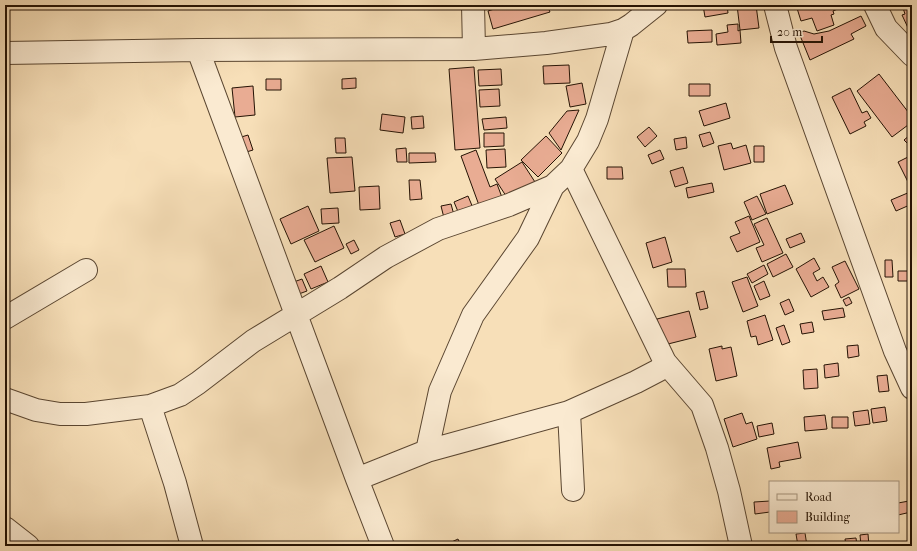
<svg xmlns="http://www.w3.org/2000/svg" width="917" height="551" font-family="'IM FELL French Canon',serif">
	<rect width="100%" height="100%" fill="#f7dfb8"/>
	<filter id="stains"><feTurbulence type="fractalNoise" baseFrequency=".005" numOctaves="4"/><feColorMatrix values="0 0 0 0 .2 0 0 0 0 .09 0 0 0 0 .02 0 0 0 .5 -.17"/></filter>
	<radialGradient id="worn" r=".72"><stop offset=".6" stop-color="#630" stop-opacity="0"/><stop offset="1" stop-color="#630" stop-opacity=".3"/></radialGradient>
	<!-- building -->
	<path fill="#e9ac93" stroke="#251304" d="M507,5H547L550,12L493,29L488,11Z
		M703,5H727L728,13L705,17Z
		M737,5H756L759,28L740,30Z
		M796,5H845V6L833,11L834,14L831,15L834,25L817,31L812,18L801,21Z
		M902,5H912V29L909,30L902,15L905,14Z
		M861,16L866,26L851,34L854,39L810,60L799,33L804,31L814,34L829,31Z
		M738,24V31L740,30L741,43L717,45L716,34L728,32L727,25Z
		M712,30V42L688,43L687,31Z
		M569,65L570,83L544,84L543,66Z
		M474,67L480,148L455,150L449,69Z
		M501,69L502,85L479,86L478,70Z
		M879,74L912,117V122L892,137L857,91Z
		M356,78V88L342,89V79Z
		M266,79H281V90H266Z
		M582,83L586,104L570,107L566,86Z
		M689,84H710V96H689Z
		M253,86L255,115L235,117L232,88Z
		M850,88L862,113L867,111L871,118L864,122L866,126L850,134L832,97Z
		M499,89L500,106L480,107L479,90Z
		M726,103L730,118L704,126L699,111Z
		M579,110L561,150L549,133L567,111Z
		M382,114L405,117L403,133L380,130Z
		M423,116L424,128L412,129L411,117Z
		M506,117L507,128L484,130L482,119Z
		M649,127L657,136L645,147L637,137Z
		M710,132L714,143L703,147L699,135Z
		M484,133H504V146L484,147Z
		M248,135L253,150L243,153L238,138Z
		M910,135L912,137V146L911,147L904,140Z
		M546,136L562,153L538,177L521,160Z
		M686,137L687,148L676,150L674,139Z
		M335,138H345L346,153H336Z
		M731,143L733,149L746,145L751,163L724,170L718,146Z
		M754,146H764V162H754Z
		M406,148L407,162H397L396,149Z
		M505,149L506,167L487,168L486,150Z
		M476,150L490,187L497,184L503,200L480,208L461,156Z
		M660,150L664,159L652,164L648,155Z
		M409,153H435L436,162L409,163Z
		M912,155V180L908,182L898,162Z
		M352,157L355,191L330,193L327,158Z
		M522,162L535,182L508,199L495,179Z
		M607,167H622L623,179H607Z
		M683,167L688,183L675,187L670,171Z
		M409,180H420L422,199L410,200Z
		M712,183L714,192L688,198L686,188Z
		M785,185L793,204L767,214L760,194Z
		M379,186L380,209L360,210L359,187Z
		M910,192L912,197V204L896,211L891,200Z
		M468,196L473,208L459,214L454,202Z
		M757,196L766,214L752,220L744,202Z
		M451,204L454,215L444,218L441,206Z
		M308,206L319,231L291,244L280,219Z
		M338,208L339,223L322,224L321,209Z
		M749,216L760,242L737,252L730,237L740,233L735,222Z
		M767,218L783,253L762,262L756,248L764,245L754,224Z
		M400,220L405,234L395,237L390,223Z
		M334,226L344,248L315,262L304,240Z
		M801,233L805,242L790,248L786,239Z
		M665,237L672,262L653,268L646,243Z
		M354,240L359,250L351,254L346,244Z
		M786,254L793,267L773,277L767,264Z
		M814,258L820,269L813,273L817,281L823,277L829,287L811,297L796,269Z
		M885,260H892L893,277H885Z
		M845,261L859,289L841,298L835,285L839,282L832,267Z
		M764,265L768,274L752,283L747,274Z
		M321,266L328,282L311,289L304,274Z
		M667,269H685L686,287H668Z
		M898,271H912V281H898Z
		M747,277L758,306L743,312L732,282Z
		M302,279L307,291L296,295L291,283Z
		M764,281L770,296L760,300L754,286Z
		M704,291L708,308L700,310L696,293Z
		M849,297L852,303L846,306L843,300Z
		M789,299L794,311L785,315L780,303Z
		M843,308L845,317L824,320L822,311Z
		M689,311L696,337L664,345L657,319Z
		M765,315L773,340L758,345L756,336L751,337L747,321Z
		M812,322L814,332L802,334L800,324Z
		M784,325L790,342L782,345L776,328Z
		M858,345L859,356L848,358L847,346Z
		M722,346V349L731,347L737,376L716,381L709,349Z
		M838,363L839,376L825,378L824,365Z
		M817,369L818,388L804,389L803,370Z
		M887,375L889,391L879,392L877,376Z
		M885,407L887,421L873,423L871,409Z
		M868,410L870,424L855,426L853,412Z
		M742,413L746,424L752,422L757,439L733,447L724,419Z
		M825,415L827,429L805,431L804,417Z
		M832,417H848V428H832Z
		M772,423L774,434L759,437L757,426Z
		M798,442L801,458L779,462L780,467L771,469L767,448Z
		M770,501V512L755,514L754,502Z
		M909,501L911,512L898,515V503Z
		M805,533L807,546H798L796,534Z
		M868,534L869,546H861L860,535Z
		M856,538L857,546H846L845,539Z
		M458,539L461,546H443Z"/>
	<g fill="none" stroke-linecap="round" stroke-linejoin="round">
		<!-- minor casing -->
		<g stroke="#5a4631" stroke-width="24">
			<path id="minor" d="M473,5L474,49
				M775,5L786,48L895,351L912,388
				M875,5L886,28L912,55
				M198,50L357,479L383,546
				M5,53L198,50L474,49L546,43L611,34L623,30L631,25L656,5
				M571,169L665,362L702,405L717,448L729,491L741,546
				M5,318L86,270
				M5,399L36,410L60,414H86L150,406L180,395L198,383L253,341L340,288L386,257L438,229L509,205L553,186L571,169L588,141L597,119L623,30
				M150,406L175,483L192,546
				M569,412L573,490
				M427,451L440,391L473,315L528,238L553,186
				M357,479L427,451L569,412L636,382L659,370L665,362
				M5,528L28,546"/>
		</g>
		<!-- minor -->
		<use href="#minor" stroke="#faead1" stroke-width="22"/>
	</g>
	<!-- margin -->
	<rect width="917" height="551" fill="none" stroke="#f7dfb8" stroke-width="20"/>
	<rect x="6" y="6" width="905" height="539" fill="none" stroke="#251304" stroke-width="2"/>
	<rect x="10" y="10" width="897" height="531" fill="none" stroke="#251304"/>
	<!-- legend -->
	<rect x="769" y="481" width="130" height="52" fill="#faead1" stroke="#a5947f"/>
	<rect x="777" y="494" width="20" height="6" fill="#faead1" stroke="#a5947f"/>
	<text x="805" y="501" font-size="12" fill="#251304">Road</text>
	<rect x="777" y="511" width="20" height="12" fill="#e9ac93" stroke="#a5947f"/>
	<text x="805" y="521" font-size="12" fill="#251304">Building</text>
	<!-- scale -->
	<path d="M771 36v6h51v-6" fill="none" stroke="#251304" stroke-width="2"/>
	<text x="777" y="36" font-size="12" fill="#251304" stroke="#faead1" stroke-width="3" paint-order="stroke">20 m</text>
	<rect width="100%" height="100%" filter="url(#stains)"/>
	<rect width="100%" height="100%" fill="url(#worn)"/>
</svg>
